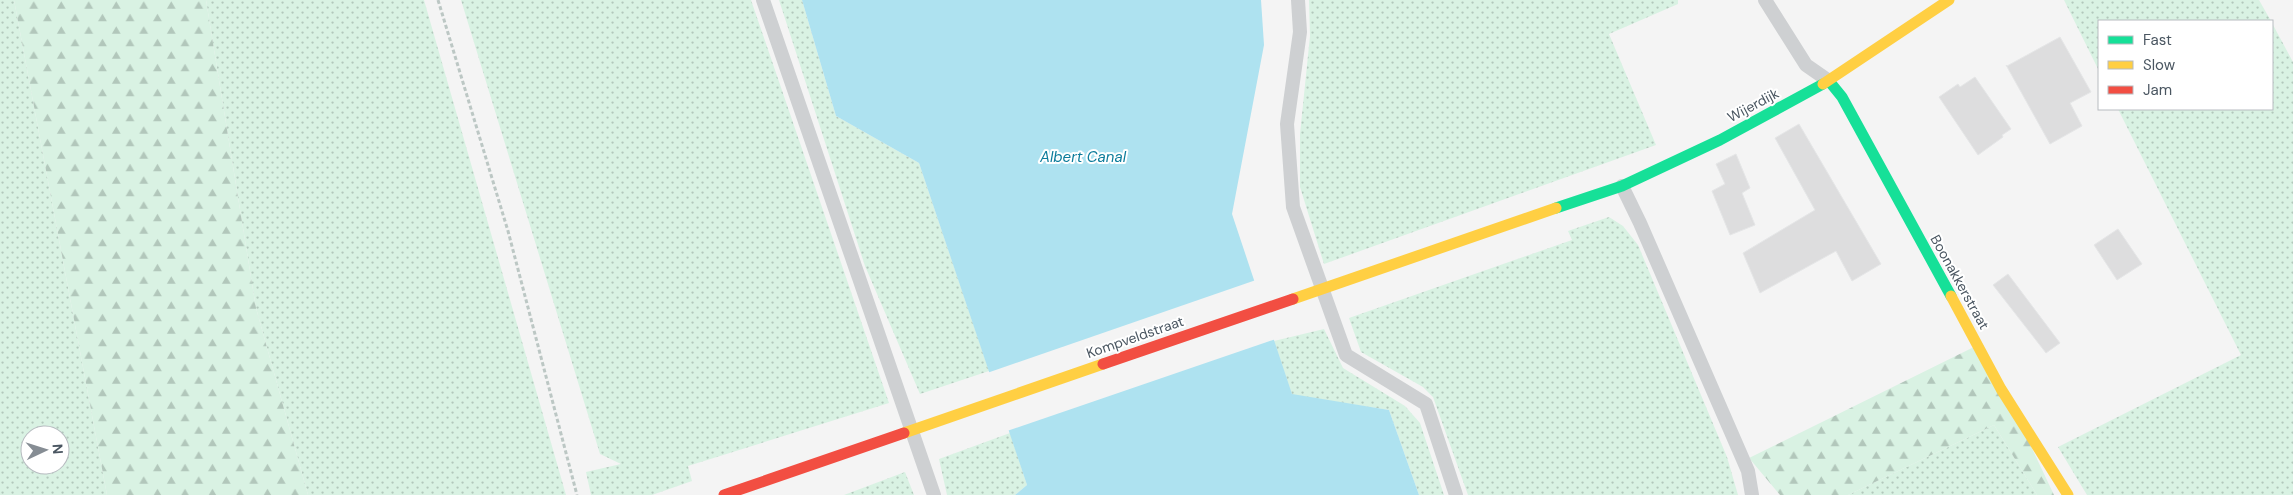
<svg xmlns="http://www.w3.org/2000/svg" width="2293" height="495" font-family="'DM Sans',sans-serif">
	<defs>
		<pattern id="grass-dots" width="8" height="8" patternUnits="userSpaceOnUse" patternTransform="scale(1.25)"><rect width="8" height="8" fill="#d9f2e3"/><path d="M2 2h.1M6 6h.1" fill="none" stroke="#b2c7bb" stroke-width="1.8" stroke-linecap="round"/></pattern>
		<pattern id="forest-firs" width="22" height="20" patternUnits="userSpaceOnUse" patternTransform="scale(1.25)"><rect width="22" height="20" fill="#d9f2e3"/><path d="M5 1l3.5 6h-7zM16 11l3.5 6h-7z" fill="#b2c7bb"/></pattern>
	</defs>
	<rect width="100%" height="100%" fill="#f4f4f4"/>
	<!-- grass -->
	<path fill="url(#grass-dots)" fill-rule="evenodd" d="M0,0H14L107,495H0ZM30,435H60V465H30Z
		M206,0H424L566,495H308L256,308Z
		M461,0H751L889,403L688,466L692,481L652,495H591L586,472L621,464L600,454Z
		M779,0H802L836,116L919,163L989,371L920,394L865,266Z
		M1309,0H1678V4L1609,34L1656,145L1324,264L1300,187V134L1310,36Z
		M2064,0H2259L2271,21H2099V71Z
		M2272,23L2293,62V495H2087L2058,447L2241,355L2118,109H2272Z
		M1609,217L1623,226L1638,245L1727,457L1738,495H1468L1433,397L1423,387L1361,352L1349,318L1572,240L1568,231Z
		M1324,329L1343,368L1405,406L1420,423L1444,495H1419L1389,410L1292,395L1274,341Z
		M1994,425L2037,495H1848Z
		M1010,433L1027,485L1015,495H947L939,459Z
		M905,472L914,495H844Z"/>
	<!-- forest -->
	<path fill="url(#forest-firs)" d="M14,0H206L256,308L308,495H107Z
		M1982,343L2054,495H2037L1994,425L1848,495H1780L1749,458Z"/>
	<!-- water -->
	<path fill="#aee2f0" d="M802,0H1261L1264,45L1232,214L1292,394L1389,410L1419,495H1015L1027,485L919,163L836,116Z"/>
	<!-- pier -->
	<path fill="#f4f4f4" d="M1256,280L1276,339L1007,431L987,373Z"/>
	<!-- building -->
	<path fill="#ddddde" stroke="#e5e6e7" d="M2060,37L2091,92L2070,103L2082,126L2050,144L2006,65L2007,66Z
		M1975,77L2011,129L2002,135L2003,137L1978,155L1939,97L1958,84L1960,87Z
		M1799,124L1881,264L1852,281L1836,251L1760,293L1743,253L1815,210L1775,138Z
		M1736,154L1750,188L1742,193L1755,225L1730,235L1712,191L1725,184L1716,164Z
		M2118,229L2142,264L2117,280L2094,245Z
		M2008,274L2060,343L2046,353L1993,285Z"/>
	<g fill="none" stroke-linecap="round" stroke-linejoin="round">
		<!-- path -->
		<path stroke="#bcc7c4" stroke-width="3" stroke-dasharray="4 2.5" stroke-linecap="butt" d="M438,0L508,231L577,495"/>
		<!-- lane -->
		<path stroke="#ced0d2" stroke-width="14" d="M763,0L934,495
			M1298,0L1300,32L1287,124L1293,207L1346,355L1426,404L1456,495
			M1765,0L1806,65L1829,81
			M1622,186L1640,223L1748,471L1752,495"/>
		<!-- fast -->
		<path stroke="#16e098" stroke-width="11" d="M1829,81L1842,97L1951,296
			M1556,208L1622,186L1720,140L1823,84"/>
		<!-- slow -->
		<path stroke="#ffcf43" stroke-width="11" d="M1823,84L1949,0
			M1951,296L2001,389L2068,495"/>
		<!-- slow-bridge -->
		<path stroke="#ffcf43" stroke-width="11" d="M1293,299L1556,208
			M904,433L1103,364"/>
		<!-- jam-bridge -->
		<path stroke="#f24e42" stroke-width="11" d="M1103,364L1293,299
			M724,495L904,433"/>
	</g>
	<g text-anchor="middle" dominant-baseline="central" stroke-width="4" stroke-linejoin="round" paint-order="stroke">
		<!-- street labels -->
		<g font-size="14" fill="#4a5661" stroke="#fff">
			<text transform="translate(1753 105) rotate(-28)">Wijerdijk</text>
			<text transform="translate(1960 282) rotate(61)">Boonakkerstraat</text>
			<text transform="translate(1135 337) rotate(-19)">Kompveldstraat</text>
		</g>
		<!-- water labels -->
		<g font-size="15" font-style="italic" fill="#0c7c9b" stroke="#fff">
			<text x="1083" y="157">Albert Canal</text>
		</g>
	</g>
	<!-- legend -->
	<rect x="2098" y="20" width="175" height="90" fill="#ffffff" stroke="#b7bbc0"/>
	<rect x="2108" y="36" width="25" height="8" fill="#16e098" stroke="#b7bbc0"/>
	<text x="2143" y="45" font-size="15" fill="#4a5661">Fast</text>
	<rect x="2108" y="61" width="25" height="8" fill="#ffcf43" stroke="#b7bbc0"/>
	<text x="2143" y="70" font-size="15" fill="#4a5661">Slow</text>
	<rect x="2108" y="86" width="25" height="8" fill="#f24e42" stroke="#b7bbc0"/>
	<text x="2143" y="95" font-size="15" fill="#4a5661">Jam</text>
	<!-- north arrow -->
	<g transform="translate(45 450) rotate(86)"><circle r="24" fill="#ffffff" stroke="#b7bbc0"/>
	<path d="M0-4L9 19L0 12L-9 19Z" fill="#868d94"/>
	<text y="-8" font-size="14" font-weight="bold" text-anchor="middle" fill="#4a5661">N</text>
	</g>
</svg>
